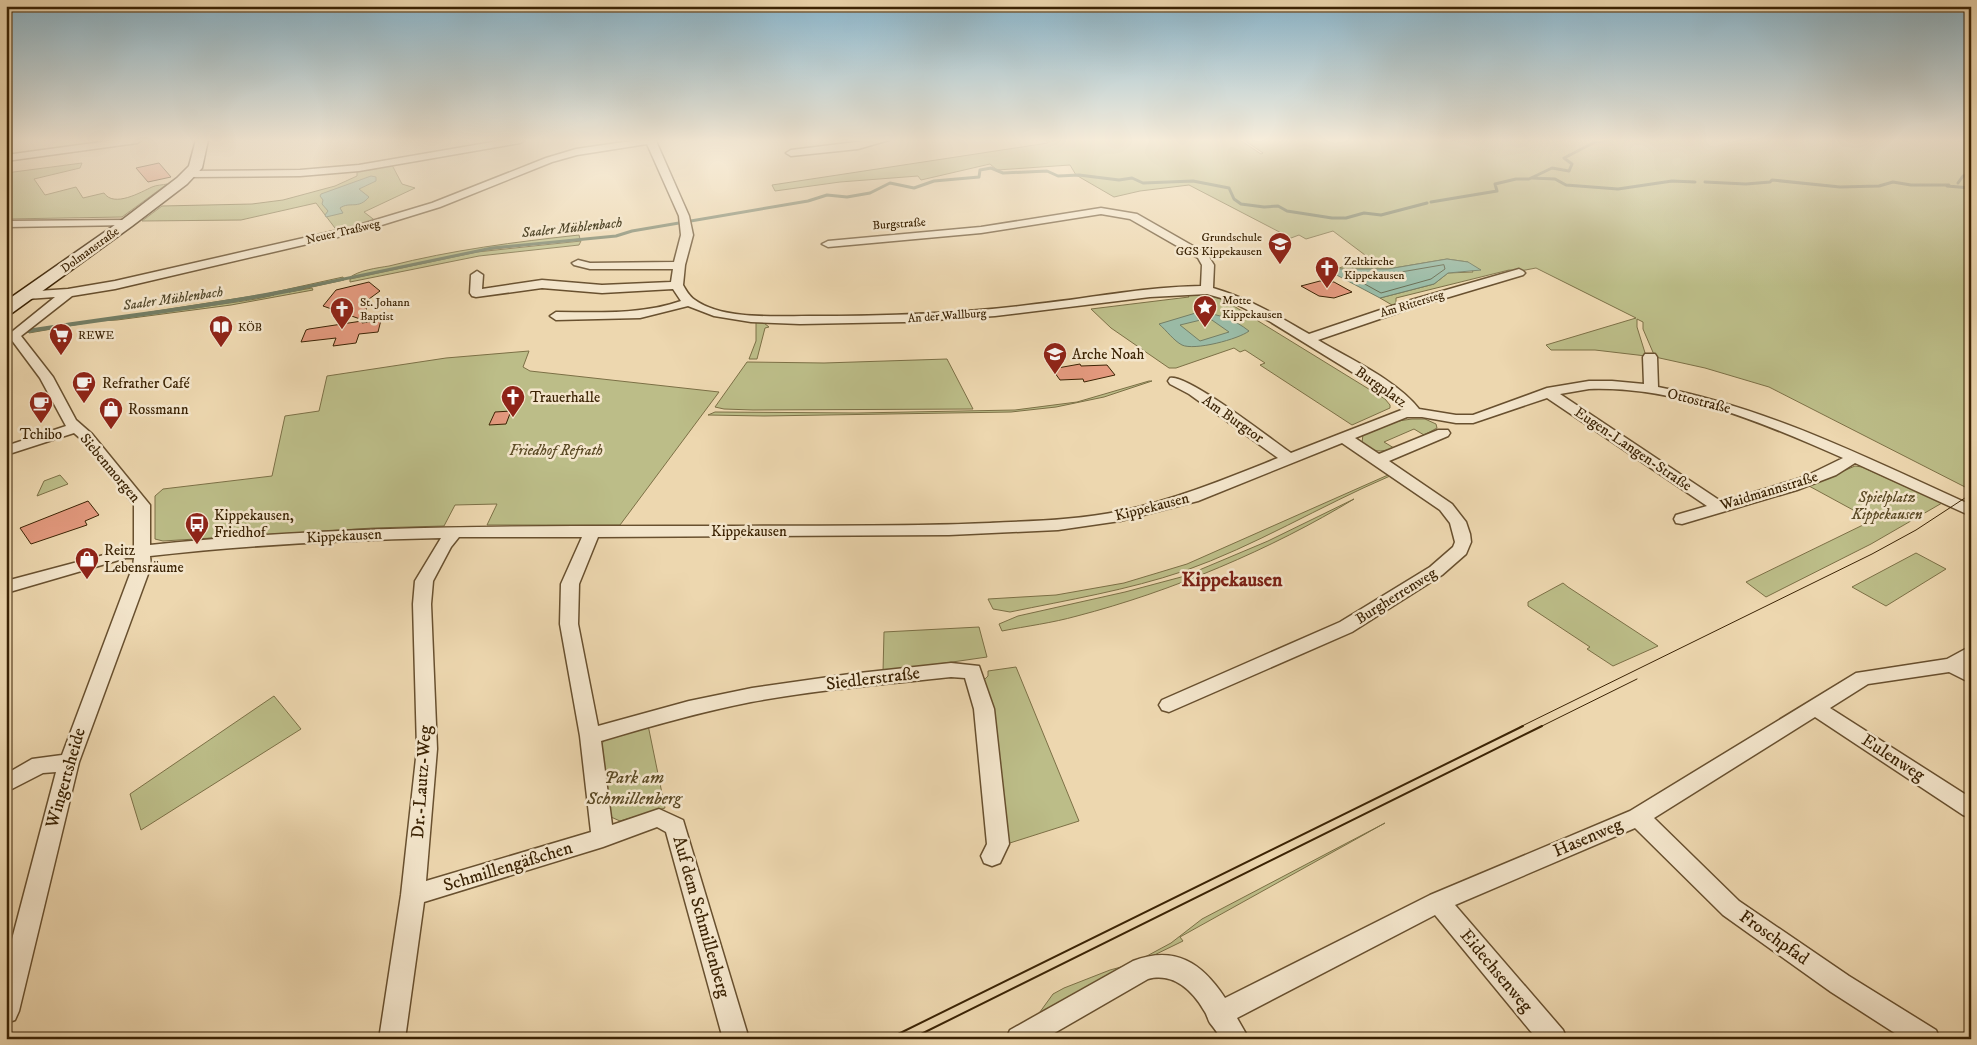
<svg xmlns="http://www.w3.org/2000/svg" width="1977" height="1045" font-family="'IM FELL DW Pica',serif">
	<rect width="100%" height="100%" fill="#edd7af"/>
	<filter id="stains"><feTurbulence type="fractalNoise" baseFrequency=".004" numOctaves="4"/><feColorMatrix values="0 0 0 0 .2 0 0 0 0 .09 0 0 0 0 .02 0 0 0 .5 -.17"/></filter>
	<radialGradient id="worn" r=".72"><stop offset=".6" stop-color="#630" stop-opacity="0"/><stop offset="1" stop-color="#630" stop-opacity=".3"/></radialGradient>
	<!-- green -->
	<path fill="#bcbd88" stroke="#7c7046" d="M1045,140H1240L1261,154L1263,153L1244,140H1971V482L1965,487L1769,387L1705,368L1655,357L1643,329V322L1637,319V327L1646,356L1595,350H1551L1546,345L1636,318L1536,268L1520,271L1509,270L1396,298V304L1392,305L1380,298L1434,284L1448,273L1473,272L1468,262L1447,259L1388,269H1336L1369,258L1333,231L1306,239L1299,235L1291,238L1189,185L1140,191L1114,197L1076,175L1070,165L997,170L990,164L921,180L918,176L840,182L775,191L772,185L1048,143Z
		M82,163L80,168L34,179L45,195L76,187L83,198L104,193C114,208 141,192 152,187C156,185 163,185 167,184L122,217L6,219V173Z
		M392,165L402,184L415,188L364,212L377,222L338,232L316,203L241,220L142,221L162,206L252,204L283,200L335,186L357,176V170Z
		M579,235L580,239L477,251L349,278C359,270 377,268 389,266C452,250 515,242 579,235Z
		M581,241L579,245L479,256L350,282V279L477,252Z
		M343,277L344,280L289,292L312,288L313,290L231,305L117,320L97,321L29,333L28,331C86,320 144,315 202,307C226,303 251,301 274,295L153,313H144L266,294Z
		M1187,294H1205L1224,300L1385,399L1390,405V408L1352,425L1260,365L1265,363L1245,350L1240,352L1234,348L1176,368H1169L1111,328L1091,309L1189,297Z
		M756,322L764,323L769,327L765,328L757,359H749L756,341Z
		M529,351L523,367L530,371L719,392L620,525H487L497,504L455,505L444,526L373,528L163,541L155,539V496L163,489L272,476L285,416L319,411L327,376L446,358Z
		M947,359L973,409L753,410L724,409L715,407L747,362L824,363Z
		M1149,381H1152L1104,397L1056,407L1011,412L764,416L708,415L715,412L857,413L1015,410L1077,402Z
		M1412,419H1425L1436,424L1437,428L1424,435L1414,429L1384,442L1394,448C1380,453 1373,452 1362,443L1363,434L1398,421Z
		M1855,466L1862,467L1942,503L1871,544L1766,597L1746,582L1867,523L1863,520L1866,517L1809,486Z
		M60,475L68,484L37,496L44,481Z
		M1388,475L1390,476C1320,506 1255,546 1184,571C1128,590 1068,600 1010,612L993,609L988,599L1056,595L1124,583L1187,564Z
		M1354,499C1272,549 1170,592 1077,616C1052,623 1027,626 1002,631L999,624L1018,616L1125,592L1185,576L1268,541Z
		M1916,553L1946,569L1886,606L1852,587Z
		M1563,583L1568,587L1658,646L1613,666L1587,649L1590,647L1528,606V602Z
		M979,627L987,657L883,672L884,632Z
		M1016,667L1079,821L991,849L983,681L988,676V671Z
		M274,696L301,729L141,830L130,794Z
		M648,725L665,808L620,821L611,817L602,744L604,740Z
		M1385,823L1180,937L1183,941L1099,982L1037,1016L1053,994L1064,988L1110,970L1132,964L1171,943L1202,919Z"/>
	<!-- water -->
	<path fill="#9abaa5" stroke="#747e65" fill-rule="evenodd" d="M371,176L376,177V181L359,189L369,197C358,210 350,201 340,208L343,213L326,217L325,215L328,211L322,204L323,200L320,196L321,194Z
		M1447,259L1468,262L1481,270L1448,273L1434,284L1380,298L1329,271L1336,269H1388Z
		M1199,312C1218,314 1234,319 1249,331C1239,339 1194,351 1182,345C1174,341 1166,330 1159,324ZM1209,318L1229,332L1200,341L1180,325Z"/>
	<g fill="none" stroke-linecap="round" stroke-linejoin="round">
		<!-- shore -->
		<path stroke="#6a6e54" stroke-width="1" d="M1444,265L1445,269L1431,279L1381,293L1352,277L1354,274H1389Z"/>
		<!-- stream-far1 -->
		<path stroke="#747e65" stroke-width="3" d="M1532,178L1555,179L1566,185L1618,189L1672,181L1695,182
			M1705,182L1746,184L1770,182L1772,180L1840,187L1879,186L1893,182L1911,185H1949
			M1958,183L1963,176L1971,175
			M1947,186L1971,188
			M1431,202L1497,191L1495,184L1516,179H1529L1552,168L1569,171L1572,164L1564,158L1595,142L1608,140
			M296,289L492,248L616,236L632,231L808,201L827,195L847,197L870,193L890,183L914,188L934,181L979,177L980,170L991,168L1003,173L1047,171L1058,176L1079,175L1119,180L1132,178L1143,183L1193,181L1229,188L1234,199L1241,204L1264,207L1278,206L1287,211L1332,218H1346L1364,213L1381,215L1427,203"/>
		<!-- stream -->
		<path stroke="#747e65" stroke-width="4" d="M28,331C119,316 212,307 302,288"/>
	</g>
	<!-- building -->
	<path fill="#e3997e" stroke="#3b2304" d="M159,163L171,177L148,182L136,168Z
		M1320,281L1334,282L1352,292L1334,298L1319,296L1301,286Z
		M369,282L380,291L369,299L363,320L323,306L336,290Z
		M381,320L378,332L359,334L356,343L333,346L336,338L301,342L306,330L309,329L362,321V323Z
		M1080,364L1081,366L1107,365L1115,375L1084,382L1083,379L1060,380L1052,369Z
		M511,411L506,424L489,425L495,412Z
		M88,501L99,515L85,521L87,525L31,544L20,528Z"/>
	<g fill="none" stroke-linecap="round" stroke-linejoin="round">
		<!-- street casing -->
		<g stroke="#68502f" stroke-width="3">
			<path id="street" d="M116,140H142L137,143L6,161V155Z
				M504,140H525L520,143L359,171L300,176L189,177L184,174L189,171L300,170L359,165Z
				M638,140L656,141L689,216L693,235L685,265L683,285C686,290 689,296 695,300C723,320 776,316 809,316C882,316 956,314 1028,305C1086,299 1143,287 1201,286L1202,265L1198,258L1130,219L1101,214L981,233L828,247L822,244L828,241L981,227L1101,208L1137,214L1207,254L1214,265L1213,288C1248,298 1278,316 1309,334L1401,303L1519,269L1523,271L1525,273L1523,275L1409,309L1318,340C1348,358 1398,381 1419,409L1456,415H1473L1547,388L1589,381H1612L1644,384L1643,357L1645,354H1655L1657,357L1658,387C1769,408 1869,459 1971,505V516L1855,463L1836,475L1797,490L1682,524L1676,523L1674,519L1676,515L1707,506L1547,398L1473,423H1456L1422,417H1407L1355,438L1379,454L1438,430H1448L1450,433L1448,436L1389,461L1452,504L1466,522L1470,534L1471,542L1466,554L1442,575L1352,632L1169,712L1162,710L1159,705L1162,700L1340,622L1430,567L1453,547L1455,542L1450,523L1440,510L1342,443L1198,501L1120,521L1058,530L949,535L598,537L579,584L578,624L598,726L689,701L752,688L850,674L951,663L979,666L994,709L1009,844L1000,863L992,866L984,863L981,856L987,844L974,709L965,678L951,677C884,684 817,690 751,702C700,712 651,726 601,741L612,825L659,809L683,820L749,1039H723L666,832L657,827L603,847L424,902L405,1039H379L401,895L417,749L413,604L415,581L441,538C344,540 247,545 150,556L151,566L79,762L19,1011L15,1020L6,1023V962L56,772L43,773L6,792V774L32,759L62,755L133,566L134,558H126L6,593V581L134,547V505L82,440L74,433L6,455V446L66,426L40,378L8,335L55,297L27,299L21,295L23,292L68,289L115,281L352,227L432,203L546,158L576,149ZM647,144L679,216L681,235L674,262L590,263L578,260L572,263L574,265L590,269H673L671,282L602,285L542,280L482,289L483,275L477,271L471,275L470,293L472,296L476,297L542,288L602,293L673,289L681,301C641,315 598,312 556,312L550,316L556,320L640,318L688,306L714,316L751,322L800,324L905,322L995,316L1150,297L1207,294L1228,300L1269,321L1386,393L1400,403L1404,409L1291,453C1272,440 1188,374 1170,378L1168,381L1170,384L1189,394L1278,458C1225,479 1177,499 1121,511C1078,520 1034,521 990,523C905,527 819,525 733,526C539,526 344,524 150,545V505L92,434L76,420L53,377L21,336L72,296L115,289L359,232L440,207L552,162L577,155ZM1589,389C1677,386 1764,423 1843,458L1804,477L1722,502L1560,394ZM459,537H582L561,584L560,624L580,736L591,832L426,881L437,749L431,604L433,581L451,547Z
				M872,140H889L858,149L791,156L786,153L791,150Z
				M127,220L131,221L132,223L131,225L6,227V221Z
				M1971,646V662L1966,665L1971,667V683L1949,672L1868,684L1830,708L1971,798V818L1963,815L1815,717L1654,818L1739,901L1849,976L1936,1030L1940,1039H1904L1831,992L1723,915L1635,828L1455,905L1563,1030L1567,1039H1537L1435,915L1237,1018L1249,1039H1221C1218,1033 1214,1028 1210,1023C1208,1020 1207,1015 1205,1012C1193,991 1174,972 1148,979L1044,1039H1006L1010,1030L1133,961C1175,945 1202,963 1225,998L1430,895L1630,811L1856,673L1947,659Z"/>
		</g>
		<!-- secondary casing -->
		<g stroke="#3b2304" stroke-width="3">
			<path id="secondary" d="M196,140H208L202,168L187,184L132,226L12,313L6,314V301L122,220L177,178L189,166Z"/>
		</g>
		<!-- street -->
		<use href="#street" fill="#f3e5cb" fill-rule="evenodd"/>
		<!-- secondary -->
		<use href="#secondary" fill="#f3e5cb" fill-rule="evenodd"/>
		<!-- tram-far1 -->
		<path stroke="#3b2304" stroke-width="1" d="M1520,727L1872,554L1916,530L1971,494
			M1540,727L1637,679"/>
		<!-- tram -->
		<path stroke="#3b2304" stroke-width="2" d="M888,1039L1523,726
			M911,1039L1542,726"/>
	</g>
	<!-- sky -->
	<linearGradient id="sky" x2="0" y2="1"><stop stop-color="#89b6cd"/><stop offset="0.49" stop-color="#f7eddb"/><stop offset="1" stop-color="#f7eddb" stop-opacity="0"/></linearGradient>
	<rect width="1977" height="286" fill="url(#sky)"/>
	<!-- icons -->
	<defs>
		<g id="school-pin" transform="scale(1.25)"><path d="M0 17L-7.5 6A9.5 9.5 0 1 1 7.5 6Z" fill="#8f2418" stroke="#f3e5cb"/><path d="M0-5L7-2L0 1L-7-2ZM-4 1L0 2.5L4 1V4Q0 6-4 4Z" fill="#fff"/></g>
		<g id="church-pin" transform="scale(1.25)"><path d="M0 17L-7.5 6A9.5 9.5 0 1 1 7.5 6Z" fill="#8f2418" stroke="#f3e5cb"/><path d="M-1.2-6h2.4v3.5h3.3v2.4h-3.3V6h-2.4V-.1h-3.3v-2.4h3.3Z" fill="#fff"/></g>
		<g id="sight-pin" transform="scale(1.25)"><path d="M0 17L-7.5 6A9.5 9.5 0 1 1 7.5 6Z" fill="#8f2418" stroke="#f3e5cb"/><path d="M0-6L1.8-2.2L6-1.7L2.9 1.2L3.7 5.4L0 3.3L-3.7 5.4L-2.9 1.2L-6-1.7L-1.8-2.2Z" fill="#fff"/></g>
		<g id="library-pin" transform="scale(1.25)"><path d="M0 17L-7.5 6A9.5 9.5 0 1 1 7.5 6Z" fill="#8f2418" stroke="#f3e5cb"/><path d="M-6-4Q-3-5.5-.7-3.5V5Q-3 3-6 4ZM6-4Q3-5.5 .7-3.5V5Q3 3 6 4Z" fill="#fff"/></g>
		<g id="supermarket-pin" transform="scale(1.25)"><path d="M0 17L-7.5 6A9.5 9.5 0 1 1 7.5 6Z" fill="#8f2418" stroke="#f3e5cb"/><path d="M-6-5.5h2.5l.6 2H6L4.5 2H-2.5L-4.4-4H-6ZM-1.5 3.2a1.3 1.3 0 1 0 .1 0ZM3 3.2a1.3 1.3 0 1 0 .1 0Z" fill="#fff"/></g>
		<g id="cafe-pin" transform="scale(1.25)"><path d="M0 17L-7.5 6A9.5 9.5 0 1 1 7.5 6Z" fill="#8f2418" stroke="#f3e5cb"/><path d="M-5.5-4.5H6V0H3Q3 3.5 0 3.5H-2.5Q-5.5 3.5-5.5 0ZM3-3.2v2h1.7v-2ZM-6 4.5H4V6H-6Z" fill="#fff"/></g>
		<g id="shop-pin" transform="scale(1.25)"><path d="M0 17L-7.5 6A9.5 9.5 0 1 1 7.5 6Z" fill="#8f2418" stroke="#f3e5cb"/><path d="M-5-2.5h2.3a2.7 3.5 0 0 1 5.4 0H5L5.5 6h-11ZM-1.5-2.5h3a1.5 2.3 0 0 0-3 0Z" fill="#fff"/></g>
		<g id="bus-pin" transform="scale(1.25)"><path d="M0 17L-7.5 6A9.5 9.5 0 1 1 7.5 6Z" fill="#8f2418" stroke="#f3e5cb"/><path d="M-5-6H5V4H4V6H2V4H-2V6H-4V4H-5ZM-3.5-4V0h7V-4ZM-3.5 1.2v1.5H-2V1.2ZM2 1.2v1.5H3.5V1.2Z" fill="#fff"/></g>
	</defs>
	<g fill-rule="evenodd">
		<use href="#school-pin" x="1280" y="244"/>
		<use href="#church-pin" x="1327" y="268"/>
		<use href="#sight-pin" x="1205" y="307"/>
		<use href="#church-pin" x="342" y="309"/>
		<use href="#library-pin" x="221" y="327"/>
		<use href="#supermarket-pin" x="61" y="335"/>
		<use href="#school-pin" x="1055" y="354"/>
		<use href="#cafe-pin" x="84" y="383"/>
		<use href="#church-pin" x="513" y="397"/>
		<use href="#cafe-pin" x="41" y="403"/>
		<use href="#shop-pin" x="111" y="409"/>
		<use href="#bus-pin" x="197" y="524"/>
		<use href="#shop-pin" x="87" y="559"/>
	</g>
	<g text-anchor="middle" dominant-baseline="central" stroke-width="5" stroke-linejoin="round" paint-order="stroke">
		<!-- far-street labels -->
		<g font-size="12" fill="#3b2304" stroke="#f3e5cb">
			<text transform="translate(899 224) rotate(-4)">Burgstraße</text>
			<text transform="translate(343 232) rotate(-13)">Neuer Traßweg</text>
			<text transform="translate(90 250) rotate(-36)">Dolmanstraße</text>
			<text transform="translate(1412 304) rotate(-17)">Am Rittersteg</text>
			<text transform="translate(947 316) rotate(-4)">An der Wallburg</text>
		</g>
		<!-- far-poi labels -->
		<g font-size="12" fill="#3b2304" stroke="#f3e5cb" text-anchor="start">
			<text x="1262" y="237" text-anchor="end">Grundschule<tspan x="1262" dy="14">GGS Kippekausen</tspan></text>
			<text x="1344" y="261">Zeltkirche<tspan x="1344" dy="14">Kippekausen</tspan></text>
			<text x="1222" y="300">Motte<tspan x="1222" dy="14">Kippekausen</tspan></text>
			<text x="360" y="302">St. Johann<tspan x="360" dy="14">Baptist</tspan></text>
			<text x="238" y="327">KÖB</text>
			<text x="78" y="335">REWE</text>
		</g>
		<!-- far-water labels -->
		<g font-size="14" font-style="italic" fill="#53492c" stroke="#f3e5cb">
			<text transform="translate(572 228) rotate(-6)">Saaler Mühlenbach</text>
			<text transform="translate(173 299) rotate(-8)">Saaler Mühlenbach</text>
		</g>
		<!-- poi labels -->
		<g font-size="15" fill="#3b2304" stroke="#f3e5cb" text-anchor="start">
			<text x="1072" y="354">Arche Noah</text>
			<text x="102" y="383">Refrather Café</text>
			<text x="530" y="397">Trauerhalle</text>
			<text x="128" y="409">Rossmann</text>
			<text x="41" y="434" text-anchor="middle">Tchibo</text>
			<text x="214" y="515">Kippekausen,<tspan x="214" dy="17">Friedhof</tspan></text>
			<text x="104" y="550">Reitz<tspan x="104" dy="17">Lebensräume</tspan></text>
		</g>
		<!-- street labels -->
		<g font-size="15" fill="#3b2304" stroke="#f3e5cb">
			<text transform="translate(1381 387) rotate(35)">Burgplatz</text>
			<text transform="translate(1699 401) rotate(14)">Ottostraße</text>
			<text transform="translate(1233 419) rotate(35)">Am Burgtor</text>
			<text transform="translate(1633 449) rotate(34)">Eugen-Langen-Straße</text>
			<text transform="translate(110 468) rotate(50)">Siebenmorgen</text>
			<text transform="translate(1769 491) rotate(-17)">Waidmannstraße</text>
			<text transform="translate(1152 507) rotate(-14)">Kippekausen</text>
			<text x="749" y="531">Kippekausen</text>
			<text transform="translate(344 536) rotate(-3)">Kippekausen</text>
			<text transform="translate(1396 596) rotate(-32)">Burgherrenweg</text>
		</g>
		<!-- park labels -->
		<g font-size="15" font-style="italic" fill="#5b4a25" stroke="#f3e5cb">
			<text x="556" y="450">Friedhof Refrath</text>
			<text x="1887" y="497">Spielplatz<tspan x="1887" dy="17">Kippekausen</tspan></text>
		</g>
		<!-- near-street labels -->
		<g font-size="18" fill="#3b2304" stroke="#f3e5cb">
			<text transform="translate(873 679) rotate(-7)">Siedlerstraße</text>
			<text transform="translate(1893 758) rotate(33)">Eulenweg</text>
			<text transform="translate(66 778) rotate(-74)">Wingertsheide</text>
			<text transform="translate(422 782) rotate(-86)">Dr.-Lautz-Weg</text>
			<text transform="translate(1588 838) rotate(-23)">Hasenweg</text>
			<text transform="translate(508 867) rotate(-17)">Schmillengäßchen</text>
			<text transform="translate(701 917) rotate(74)">Auf dem Schmillenberg</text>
			<text transform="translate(1774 938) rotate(35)">Froschpfad</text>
			<text transform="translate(1496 971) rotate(50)">Eidechsenweg</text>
		</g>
		<!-- near-park labels -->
		<g font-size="18" font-style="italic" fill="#5b4a25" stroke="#f3e5cb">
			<text x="634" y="778">Park am<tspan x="634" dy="21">Schmillenberg</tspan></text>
		</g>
		<!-- district labels -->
		<g font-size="20" font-weight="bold" fill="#7a1f14" stroke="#f3e5cb">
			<text x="1232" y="580">Kippekausen</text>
		</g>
	</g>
	<!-- margin -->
	<rect width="1977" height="1045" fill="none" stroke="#edd7af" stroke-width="25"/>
	<rect x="8" y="8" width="1962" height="1030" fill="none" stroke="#3b2304" stroke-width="2.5"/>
	<rect x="12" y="12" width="1952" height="1020" fill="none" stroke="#3b2304"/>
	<rect width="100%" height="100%" filter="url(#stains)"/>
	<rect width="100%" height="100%" fill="url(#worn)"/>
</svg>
